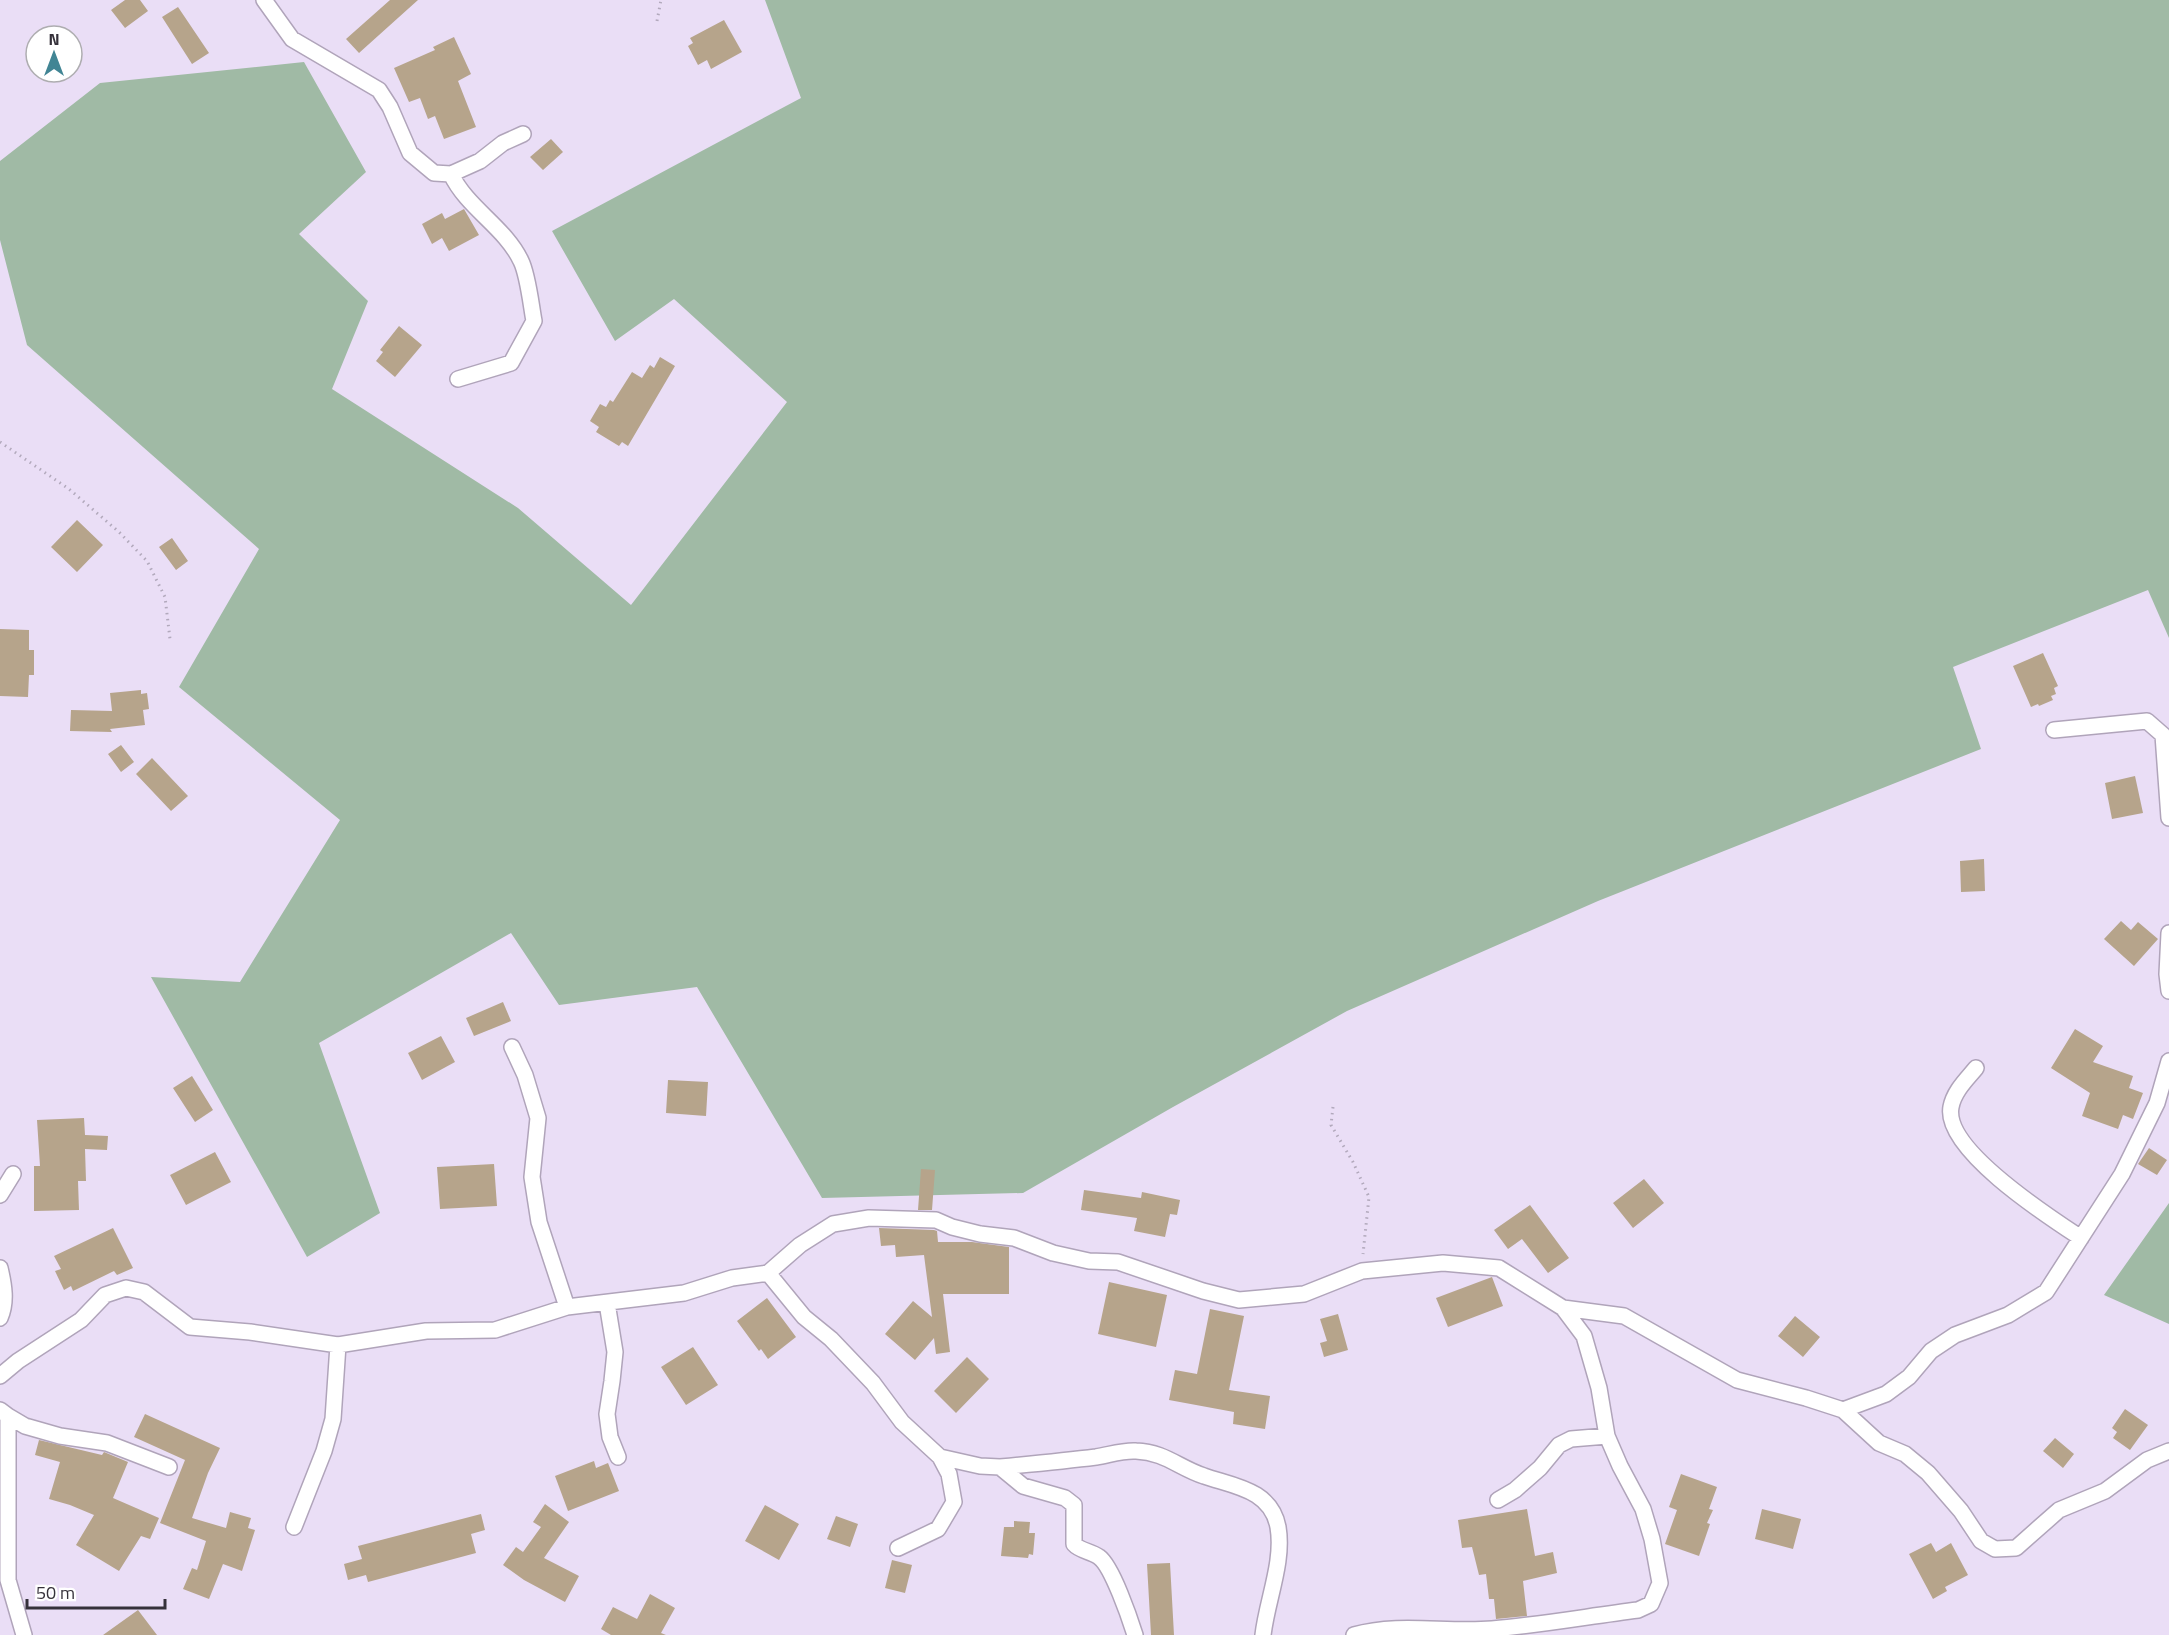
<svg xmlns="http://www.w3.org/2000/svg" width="2169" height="1635" font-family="'Titillium Web',sans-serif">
	<rect width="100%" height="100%" fill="#eadef6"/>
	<!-- forest -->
	<path fill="#a0baa5" d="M765,0H2169V638L2148,590L1953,667L1981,749L1598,901L1347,1011L1173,1107L1023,1193L822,1198L697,987L559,1005L511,933L319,1043L380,1213L307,1257L151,977L240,982L340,820L179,687L259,549L27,345L0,240V161L100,83L304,62L366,172L299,234L368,301L332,389L518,508L631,605L787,402L674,299L615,341L552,231L801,98Z
		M2169,1203V1324L2104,1295Z"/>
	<!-- building -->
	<path fill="#b6a48b" d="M125,0H140L148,11L125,28L111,10Z
		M390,0H418L359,53L346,39Z
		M178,7L209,53L192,64L162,17Z
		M724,20L742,52L711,69L707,60L698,65L688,46L693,43L690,38Z
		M454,37L471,74L458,81L476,127L444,139L435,116L428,119L420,98L409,102L394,68L435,50L433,47Z
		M551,139L563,152L543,170L530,157Z
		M464,209L479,235L449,251L442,238L432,244L422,224L442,213L445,219Z
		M399,326L422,345L395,377L376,361L383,352L380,350Z
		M660,357L675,366L628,446L622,442L619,446L596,432L599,427L590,421L600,404L606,407L610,400L613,402L632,372L642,378L650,365L654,368Z
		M77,520L103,545L77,572L51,547Z
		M172,538L188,561L176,570L159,547Z
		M0,629L29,630V650H34V675H29L28,697L0,696Z
		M2043,653L2058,686L2054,688L2056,694L2051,696L2053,700L2039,706L2038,704L2031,707L2013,666Z
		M141,690V694L147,693L149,709L143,710L145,725L110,729L112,732L70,731L71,710L112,711L110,693Z
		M121,745L134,762L121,772L108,754Z
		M152,758L188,796L171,811L136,774Z
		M2135,776L2143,813L2112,819L2105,783Z
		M1984,859L1985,891L1961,892L1960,861Z
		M2121,921L2131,930L2138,922L2158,939L2134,966L2104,939Z
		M503,1002L511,1021L474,1036L466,1018Z
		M2075,1029L2103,1046L2093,1062L2133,1076L2129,1088L2143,1093L2133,1119L2123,1115L2118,1129L2082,1116L2090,1093L2051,1068Z
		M441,1036L455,1062L422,1080L408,1053Z
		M192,1076L213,1110L195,1122L173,1088Z
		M668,1080L708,1082L706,1116L666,1113Z
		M84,1118L85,1135L108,1136L107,1150L85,1149L86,1181H78L79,1210L34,1211V1166H40L37,1120Z
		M2149,1148L2167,1160L2157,1175L2138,1164Z
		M215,1152L231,1182L186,1205L170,1175Z
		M494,1164L497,1206L440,1209L437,1167Z
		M921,1169L935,1170L932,1210H918Z
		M1644,1179L1664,1203L1633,1228L1613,1203Z
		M1084,1190L1141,1198L1142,1192L1180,1200L1177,1215L1170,1214L1165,1237L1134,1231L1137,1218L1081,1210Z
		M1530,1205L1569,1258L1548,1273L1522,1239L1508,1249L1494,1230Z
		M113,1228L133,1268L117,1275L114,1271L73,1291L71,1286L64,1290L55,1271L61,1269L54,1256Z
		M879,1228L934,1230L937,1231L938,1242H972L1009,1247V1294H943L950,1352L936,1354L934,1338L915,1360L885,1334L913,1301L932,1317L924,1255L896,1257L895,1245L881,1246Z
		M1492,1277L1503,1306L1448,1327L1436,1298Z
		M1109,1282L1167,1295L1156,1347L1098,1334Z
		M767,1298L796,1337L768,1359L761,1349L759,1351L737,1321Z
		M1210,1309L1244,1316L1229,1390L1270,1396L1265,1429L1233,1424L1234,1412L1169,1400L1175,1370L1197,1374Z
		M1338,1314L1348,1350L1324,1357L1320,1343L1327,1341L1320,1319Z
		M1795,1316L1820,1337L1803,1357L1778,1336Z
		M693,1347L718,1385L686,1405L661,1367Z
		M967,1357L989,1379L956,1413L934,1391Z
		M2125,1409L2148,1425L2130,1450L2113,1438L2117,1432L2112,1428Z
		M145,1414L220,1448L208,1473L192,1518L226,1528L230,1512L251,1518L248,1528L255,1530L242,1571L223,1564L209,1599L183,1589L192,1568L197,1570L206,1541L160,1523L185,1460L134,1437Z
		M2055,1438L2074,1454L2063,1468L2043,1451Z
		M39,1440L102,1455L104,1452L128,1462L113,1498L159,1518L150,1539L141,1536L119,1571L76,1545L94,1515L70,1505L49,1499L60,1462L35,1455Z
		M594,1461L596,1468L608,1463L619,1491L568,1511L555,1476Z
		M1681,1474L1717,1487L1709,1509L1713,1510L1707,1523L1710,1524L1699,1556L1665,1544L1677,1510L1669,1507Z
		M545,1504L569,1522L544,1558L579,1576L565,1602L524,1580L503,1565L516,1547L523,1552L541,1527L533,1522Z
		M765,1505L799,1524L779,1560L745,1541Z
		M1527,1509L1535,1556L1553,1552L1557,1573L1523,1581L1527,1616L1496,1619L1494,1599H1489L1486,1574L1479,1575L1472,1547L1462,1548L1458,1520Z
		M1762,1509L1801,1519L1793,1549L1755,1539Z
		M481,1514L485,1530L471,1534L476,1553L368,1582L366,1575L348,1580L344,1564L362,1559L358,1546Z
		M836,1516L858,1524L850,1547L827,1539Z
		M1014,1521L1030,1522L1029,1533H1035L1033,1555L1029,1554L1028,1558L1001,1556L1004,1527H1014Z
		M1931,1543L1936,1552L1951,1543L1968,1575L1945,1587L1947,1591L1933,1599L1909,1554Z
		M892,1560L912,1565L905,1593L885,1588Z
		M1170,1563L1174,1635H1151L1147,1564Z
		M650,1594L675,1608L661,1633L666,1635H611L601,1629L613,1607L637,1619Z
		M138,1610L157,1635H103Z"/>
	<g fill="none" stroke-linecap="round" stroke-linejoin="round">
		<!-- street casing -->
		<g stroke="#b0a4ba" stroke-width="18">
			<path id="street" d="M264,0L292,39L379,90L390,107L410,153L434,173L451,174L480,161L503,143L523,134
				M451,174C467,208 505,227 521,261C528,275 531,305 534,321L511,363L458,379
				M2054,730L2147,721L2163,735L2169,818
				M2169,933L2167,974L2169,991
				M512,1047L525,1075L538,1118L532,1177L539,1222L567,1307
				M1976,1068C1967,1079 1954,1091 1951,1107C1943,1149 2049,1217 2081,1238
				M0,1195L13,1174
				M0,1268C4,1285 7,1302 0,1318
				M768,1273L804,1317L831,1339L873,1383L902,1422L940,1457L949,1474L954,1502L938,1529L898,1548
				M607,1303L615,1352L612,1381L607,1414L610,1437L618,1457
				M0,1376L18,1361L81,1320L105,1295L126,1288L144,1292L190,1327L250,1332L338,1345L426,1331L495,1330L567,1307L684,1293L732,1278L768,1273L800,1245L833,1224L869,1218L936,1220L952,1227L980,1234L1014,1238L1053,1253L1089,1261L1118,1262L1203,1291L1239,1300L1304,1294L1362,1271L1443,1263L1499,1268L1563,1308L1624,1316L1737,1380L1806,1398L1843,1410L1886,1394L1909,1377L1931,1351L1955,1335L2008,1315L2046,1292L2122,1174L2157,1103L2169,1061
				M0,1410L8,1416V1580L24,1635
				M1843,1410L1879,1443L1905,1454L1928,1473L1961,1511L1981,1541L1995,1549L2016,1548L2059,1510L2105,1491L2147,1460L2169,1451
				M8,1416L25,1426L60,1436L107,1443L169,1467
				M940,1457L980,1466L1000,1467L1023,1486L1065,1498L1074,1505V1544C1080,1551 1091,1551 1099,1557C1112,1566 1130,1619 1135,1635
				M1000,1467C1032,1464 1064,1461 1096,1457C1109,1455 1123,1450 1136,1451C1165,1452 1179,1468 1204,1476C1232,1486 1271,1489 1278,1527C1284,1562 1267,1600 1263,1635
				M1498,1500L1515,1490L1540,1468L1559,1445L1571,1439L1607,1436
				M294,1527L324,1451L333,1419L338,1345
				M1354,1635C1399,1622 1446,1633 1492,1629C1541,1625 1590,1616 1638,1610L1651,1604L1660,1583L1652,1539L1643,1509L1620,1466L1607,1436L1599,1388L1584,1336L1563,1308"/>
		</g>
		<!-- path -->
		<path stroke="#b2a9bc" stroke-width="3" stroke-dasharray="1.5 4.5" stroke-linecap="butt" d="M657,21L661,0
			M0,442L69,489L119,532L147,561L165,597L170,639
			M1333,1107L1331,1125L1353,1162L1369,1197L1363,1254"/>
		<!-- street -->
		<use href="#street" stroke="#fff" stroke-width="15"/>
	</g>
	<!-- north arrow -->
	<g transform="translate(54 54)"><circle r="28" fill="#ffffff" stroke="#aeadb0" stroke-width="1.5"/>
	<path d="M0-4.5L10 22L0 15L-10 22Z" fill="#418594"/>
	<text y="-9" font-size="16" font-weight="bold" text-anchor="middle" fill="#35313a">N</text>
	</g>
	<!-- scale -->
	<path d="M27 1599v9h138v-9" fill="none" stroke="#35313a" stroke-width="3"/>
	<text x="36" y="1599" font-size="18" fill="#35313a" stroke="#ffffff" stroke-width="4.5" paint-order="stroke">50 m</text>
</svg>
